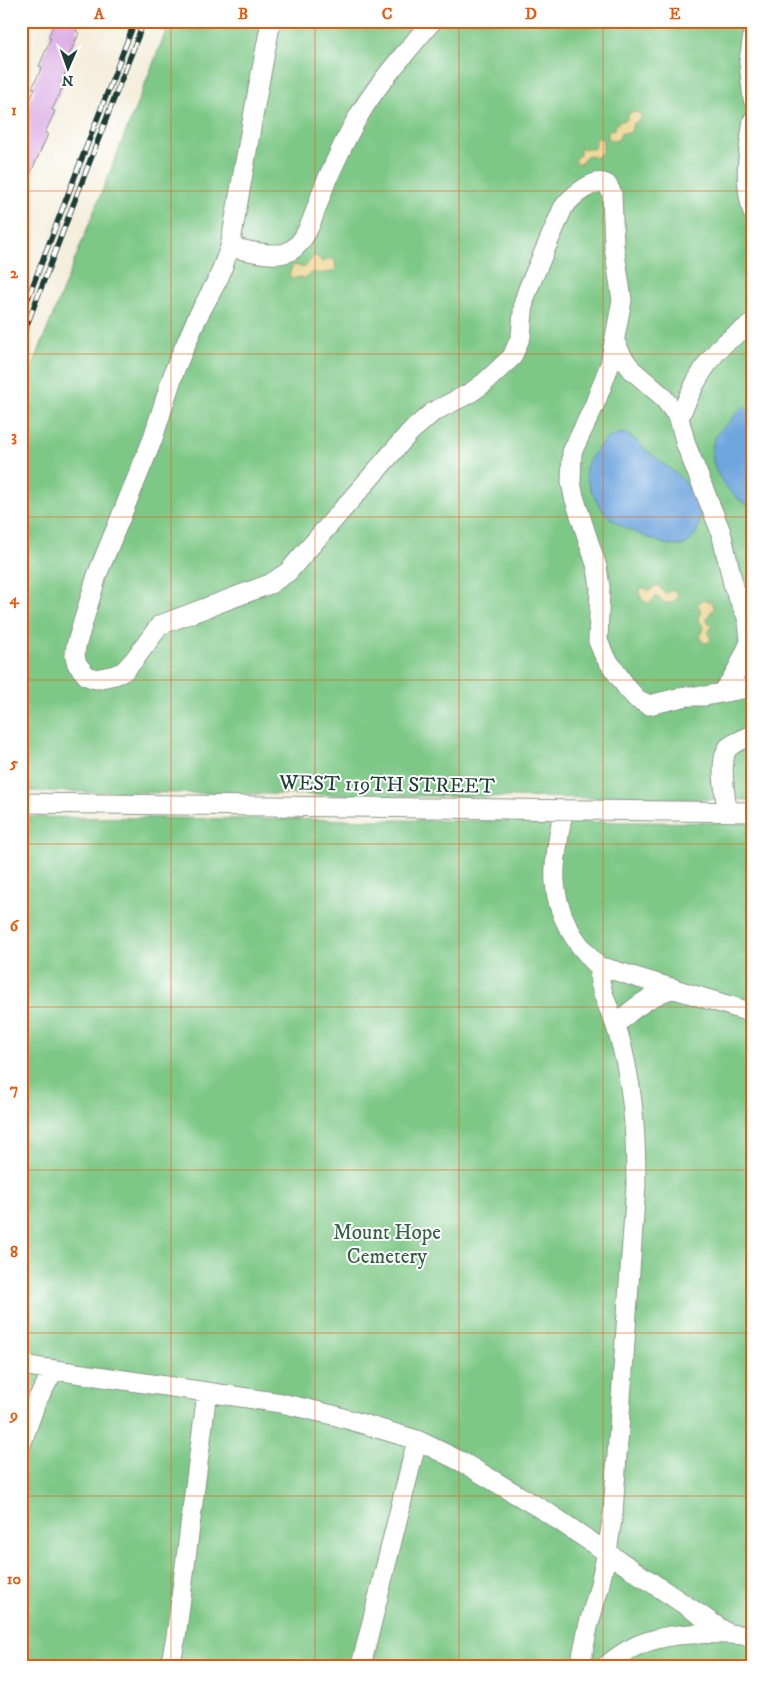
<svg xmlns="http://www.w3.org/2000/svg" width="774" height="1687" font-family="'IM FELL DW Pica',serif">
	<rect width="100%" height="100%" fill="#fff"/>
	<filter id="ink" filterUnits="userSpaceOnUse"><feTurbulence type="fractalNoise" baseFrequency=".02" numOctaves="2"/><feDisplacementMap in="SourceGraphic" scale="10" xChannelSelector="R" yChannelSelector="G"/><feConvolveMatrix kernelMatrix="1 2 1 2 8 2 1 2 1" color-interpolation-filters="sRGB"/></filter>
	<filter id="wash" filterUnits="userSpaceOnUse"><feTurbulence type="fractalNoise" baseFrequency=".0096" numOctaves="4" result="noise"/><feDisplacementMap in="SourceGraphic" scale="20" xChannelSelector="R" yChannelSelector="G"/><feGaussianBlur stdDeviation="1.12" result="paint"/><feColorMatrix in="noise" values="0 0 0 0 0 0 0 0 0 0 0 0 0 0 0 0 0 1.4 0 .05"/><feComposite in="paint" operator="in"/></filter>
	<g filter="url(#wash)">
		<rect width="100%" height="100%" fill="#f4eedc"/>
		<!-- green -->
		<path fill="#7dc886" stroke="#4e825d" d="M170,21H753V800L21,791V395Z
			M21,817L753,823V1666H21Z"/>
		<!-- sand -->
		<path fill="#eeda9e" stroke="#868c69" d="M630,112L639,113L641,116V119L633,124L630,133H621L618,140L612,141L608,138V131L614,129L618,122L626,120Z
			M598,137L602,139C604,145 604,155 595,157C594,157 588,155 587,156C584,157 583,161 582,163L579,164L576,163L575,158L580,155V148L593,149L595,146L596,138Z
			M314,256L318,257L322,262L328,259H333L335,262L336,269C331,274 319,274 312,272L305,279L301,277L292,279L289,274L292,267L295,265L304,268Z
			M656,586H659L665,594L672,590L675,591L678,594L676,599L671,603H665L656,596L650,603C642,603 638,595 641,588H645L649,591Z
			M706,600L711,602L714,608L707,618V621L712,626L708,633L711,639L707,643L703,642L700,638L703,627L698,618L701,613L698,604L701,601Z"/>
		<!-- water -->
		<path fill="#70a6de" stroke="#487289" d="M753,407V508C746,504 739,500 734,495C719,482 705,456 716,436C719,431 724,427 729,422C740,412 734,409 753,407Z
			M624,433C636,439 643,448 654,456C668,469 685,477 695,495C703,509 702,537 684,545C675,548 662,543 654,540C624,528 604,522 591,490C584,473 583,468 594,453C604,440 609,435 624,433Z"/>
		<g id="blocks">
			<!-- building -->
			<path fill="#dbaee4" d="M55,21H80L76,31L79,33L67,60L71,61L61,82L64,84L52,110L55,111L45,133L48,134L29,177L21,173V127L26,117L23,115L35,89L32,88L42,67L39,66L51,38L48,37Z"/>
		</g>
	</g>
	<g filter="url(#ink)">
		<use href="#blocks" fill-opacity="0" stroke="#8a9688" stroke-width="1"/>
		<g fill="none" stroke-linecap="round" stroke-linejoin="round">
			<!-- minor casing -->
			<g stroke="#8a9688" stroke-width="21">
				<path id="minor" d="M271,21L256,100L230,247L219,277L197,318L175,369L152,441L97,575L76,646L75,656L77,664L87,676L96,679L115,675L124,671L134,660L160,625L270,584L288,572L410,432L433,412L470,393L484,383L512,357L521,336L524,301L528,289L563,208C569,199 593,177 606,184C609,186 610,190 612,194L614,246L622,300L610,364L594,406L572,452L571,482L574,497L597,567L600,587L598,641L604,655L627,688L637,699L649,705L687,696H705L753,687
					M753,34L749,62L753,99
					M753,120C748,155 743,179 753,213
					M230,247C245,250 276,259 290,251C310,240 317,202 326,182C336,160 346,137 358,117C378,82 407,52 432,21
					M615,342L622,356L632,370L662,396L679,418L686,445L721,532L734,588L748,619L750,642L753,647
					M679,418C690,393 703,364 724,344C733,336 743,330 753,323
					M721,693C735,678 742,660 750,642
					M21,803L753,812
					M563,810C560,831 553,862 555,882C557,916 577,946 601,969
					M727,812C726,796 718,761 728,748C734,742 745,739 753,735
					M616,1026C632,1007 650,996 673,988
					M21,1365L281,1403L333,1415L417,1440L462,1462L548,1513L727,1633
					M21,1445L36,1402L54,1370
					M170,1666L176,1637L207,1392
					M361,1666L417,1440
					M580,1666L588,1627L599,1588L607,1552L613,1513L636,1185C636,1131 633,1079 616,1026C611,1011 595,984 601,969L606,968L753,1013
					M606,1666C619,1655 636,1644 653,1640C682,1631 722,1633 753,1636"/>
			</g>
			<!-- minor -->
			<use href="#minor" stroke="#fff" stroke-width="19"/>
			<!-- rail casing -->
			<g stroke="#1f3d34" stroke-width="5.5">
				<path id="rail" d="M21,316L135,21
					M21,340L144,21"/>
			</g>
			<!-- rail -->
			<use href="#rail" stroke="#fff" stroke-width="4" stroke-dasharray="11" stroke-linecap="butt"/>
		</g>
	</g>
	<!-- grid -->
	<path fill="none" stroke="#e8590c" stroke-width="1" stroke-opacity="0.55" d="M171,21V1666M315,21V1666M459,21V1666M603,21V1666M21,191H753M21,354H753M21,517H753M21,680H753M21,844H753M21,1007H753M21,1170H753M21,1333H753M21,1496H753"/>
	<g text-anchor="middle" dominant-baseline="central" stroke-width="4" stroke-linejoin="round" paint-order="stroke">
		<!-- street labels -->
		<g font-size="21" fill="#1f3d34" stroke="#fff">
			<text transform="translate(387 785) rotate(1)">WEST 119TH STREET</text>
		</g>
		<!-- park labels -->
		<g font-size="21" fill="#366048" stroke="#fff">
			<text x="387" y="1233">Mount Hope<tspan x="387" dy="24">Cemetery</tspan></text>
		</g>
	</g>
	<!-- margin -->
	<rect width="774" height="1687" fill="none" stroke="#fff" stroke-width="55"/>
	<!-- north arrow -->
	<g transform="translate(68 68) rotate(182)" stroke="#ffffff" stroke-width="4" paint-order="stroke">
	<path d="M0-4L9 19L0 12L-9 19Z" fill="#1f3d34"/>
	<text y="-8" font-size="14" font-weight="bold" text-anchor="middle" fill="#1f3d34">N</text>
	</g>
	<rect x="28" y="28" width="718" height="1632" fill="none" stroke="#e8590c" stroke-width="2"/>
	<g font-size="16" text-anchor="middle" font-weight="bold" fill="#e8590c">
		<text x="99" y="19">A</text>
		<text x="243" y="19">B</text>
		<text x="387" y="19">C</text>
		<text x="531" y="19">D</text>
		<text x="675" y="19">E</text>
		<text x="14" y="115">1</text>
		<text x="14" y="278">2</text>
		<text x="14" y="441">3</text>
		<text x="14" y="604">4</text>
		<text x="14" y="768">5</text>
		<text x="14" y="931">6</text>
		<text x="14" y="1094">7</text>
		<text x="14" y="1257">8</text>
		<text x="14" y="1420">9</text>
		<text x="14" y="1584">10</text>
	</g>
</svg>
